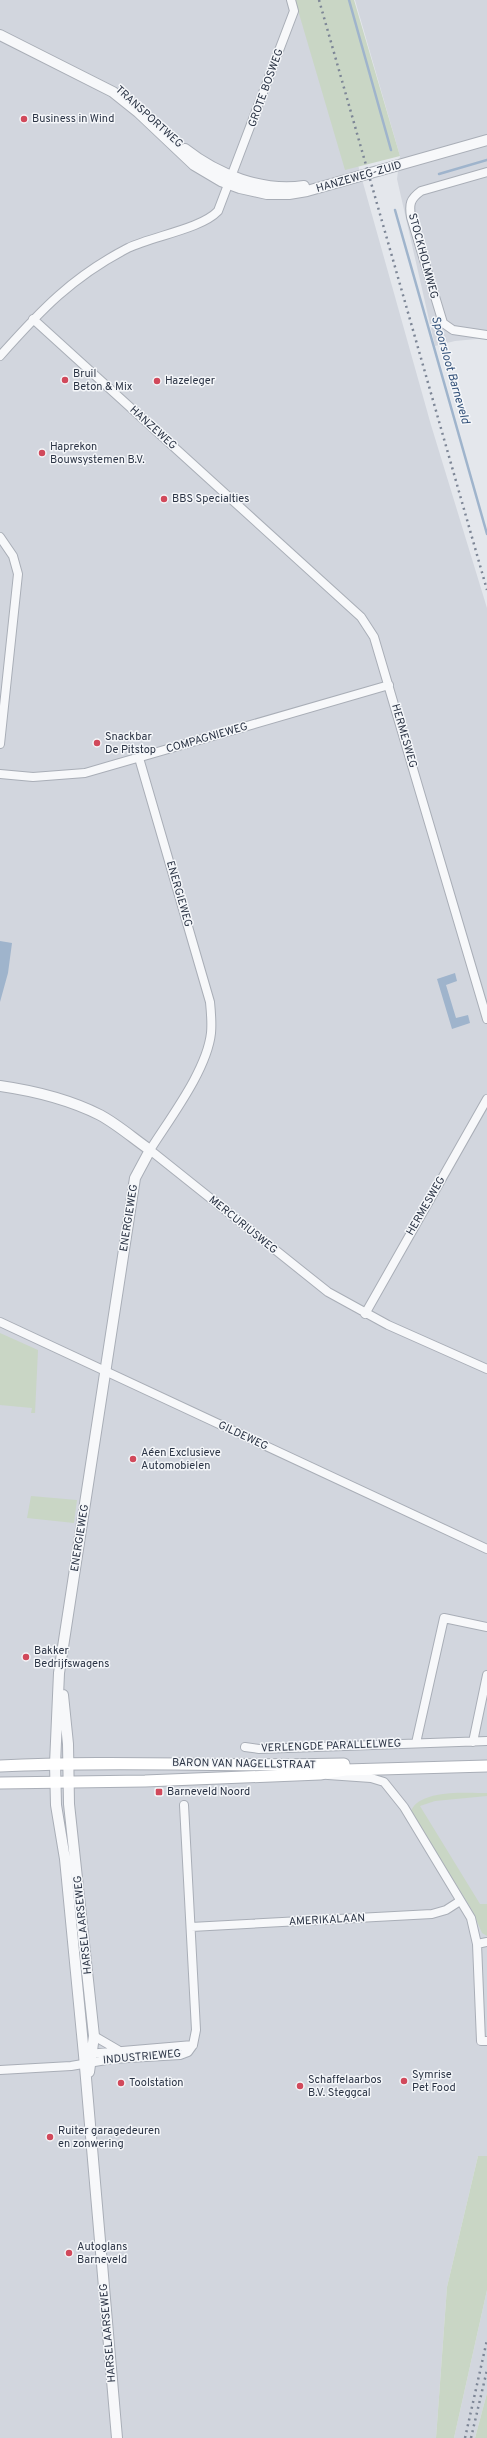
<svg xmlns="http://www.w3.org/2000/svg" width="487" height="2438" font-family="Overpass,sans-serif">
	<rect width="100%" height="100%" fill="#e4e7ec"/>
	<!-- built -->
	<path fill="#d2d6de" d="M0,0H298L358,165L431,425L487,608V2156H478L447,2287L436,2438H0Z
		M355,0H487V338L455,341L435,346L397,179L400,156Z
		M487,2290V2393L475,2438H454Z"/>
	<!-- green -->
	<path fill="#c9d6c5" d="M295,0H354L400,156L345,170Z
		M0,1333L38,1350L35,1413H31L32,1408L0,1405Z
		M31,1496L77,1500L74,1523L27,1518Z
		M487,1793V1796L435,1801L420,1806L480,1904H487V1936L482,1933L472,1910L411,1811C420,1789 467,1793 487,1793Z
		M478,2156H487V2290L454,2438H436L447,2287Z
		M487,2393V2438H475Z"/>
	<!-- water -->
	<path fill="#9fb4cc" d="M0,941L12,943L8,973L0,1002Z
		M455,973L457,981L446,985L456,1018L468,1015L470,1023L452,1029L437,979Z"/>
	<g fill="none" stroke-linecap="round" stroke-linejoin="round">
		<!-- stream -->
		<path stroke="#9fb4cc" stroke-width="2.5" d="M349,0L391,150
			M439,174L487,160
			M395,210L487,534"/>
		<!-- minor casing -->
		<g stroke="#a9aeb7" stroke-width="10">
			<path id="minor" d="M487,172L421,191C410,199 409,204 411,217L443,323L453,330L487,335
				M33,319L361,617L374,637L487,1019
				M0,356C41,310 72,277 128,248C153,236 201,229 218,211L294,11L291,0
				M0,537L13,556L18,574L0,744
				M139,758L210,1002C211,1012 212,1023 211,1033C207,1070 170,1118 150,1150L328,1292L388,1325L487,1369
				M0,774L33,777L85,773L389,685
				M365,1314L487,1099
				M0,1322L487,1549
				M473,1742L487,1675
				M416,1743L444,1618L487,1627
				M245,1747L259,1749L487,1741
				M328,1775L371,1778L384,1782L404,1807L471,1918L477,1944
				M191,1927L432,1914L446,1910L460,1901
				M487,1942L477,1944L481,2041H487
				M94,2036L118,2050
				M87,2054L193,2045
				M0,2070L71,2066L112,2059L180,2055L188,2052L193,2045L196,2030L184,1805"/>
		</g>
		<!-- tertiary casing -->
		<g stroke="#a9aeb7" stroke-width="12">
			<path id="tertiary" d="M0,35L113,92L138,112L194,165L221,181L240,188L267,194H289L307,191L487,140
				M185,149C218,175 262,192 304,186
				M0,1086C35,1091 68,1099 100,1115C117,1124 134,1139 150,1150L135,1178L59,1673L55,1764L56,1805L65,1859L84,2055L117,2438
				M63,1695L68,1744L69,1804L94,2036L89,2072"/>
		</g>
		<!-- secondary casing -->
		<g stroke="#a9aeb7" stroke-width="13">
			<path id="secondary" d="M0,1766C115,1760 230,1767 344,1764
				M0,1783L145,1781L320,1774L345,1770L487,1766"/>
		</g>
		<!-- minor -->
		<use href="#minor" stroke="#f7f8fa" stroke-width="8"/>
		<!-- tertiary -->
		<use href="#tertiary" stroke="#f7f8fa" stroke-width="10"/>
		<!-- secondary -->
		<use href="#secondary" stroke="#fff" stroke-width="11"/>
		<!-- rail -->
		<path stroke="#7d8696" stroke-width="2.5" stroke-dasharray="2 4" stroke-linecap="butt" d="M319,0L487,590
			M465,2438L487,2340
			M471,2438L487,2370"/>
	</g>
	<!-- markers -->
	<g fill="#d1495b" stroke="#f4f6f9" stroke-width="1.5">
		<circle cx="24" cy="119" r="4"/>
		<circle cx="65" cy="380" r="4"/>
		<circle cx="157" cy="381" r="4"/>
		<circle cx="42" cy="453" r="4"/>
		<circle cx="164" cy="499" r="4"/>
		<circle cx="97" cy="743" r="4"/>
		<circle cx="133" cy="1459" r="4"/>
		<circle cx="26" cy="1657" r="4"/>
		<rect x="155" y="1788" width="8" height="8" rx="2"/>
		<circle cx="404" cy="2081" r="4"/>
		<circle cx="121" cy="2083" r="4"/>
		<circle cx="300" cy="2086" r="4"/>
		<circle cx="50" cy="2137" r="4"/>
		<circle cx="69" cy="2253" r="4"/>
	</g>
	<g text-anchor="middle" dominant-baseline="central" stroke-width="3" stroke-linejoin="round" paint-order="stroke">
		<!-- street labels -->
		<g font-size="11" fill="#2b3445" stroke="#f4f6f9">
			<text transform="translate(266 88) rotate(-70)">GROTE BOSWEG</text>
			<text transform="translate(149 117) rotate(42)">TRANSPORTWEG</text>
			<text transform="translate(359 177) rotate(-16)">HANZEWEG-ZUID</text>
			<text transform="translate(423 256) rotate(75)">STOCKHOLMWEG</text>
			<text transform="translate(153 428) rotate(42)">HANZEWEG</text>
			<text transform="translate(404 736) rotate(74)">HERMESWEG</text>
			<text transform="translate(207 738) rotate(-16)">COMPAGNIEWEG</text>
			<text transform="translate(179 894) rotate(74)">ENERGIEWEG</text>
			<text transform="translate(426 1206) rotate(-60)">HERMESWEG</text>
			<text transform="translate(129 1218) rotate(-81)">ENERGIEWEG</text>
			<text transform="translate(243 1225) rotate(39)">MERCURIUSWEG</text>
			<text transform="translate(243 1436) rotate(25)">GILDEWEG</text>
			<text transform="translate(80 1538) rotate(-81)">ENERGIEWEG</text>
			<text transform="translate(331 1746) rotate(-2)">VERLENGDE PARALLELWEG</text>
			<text transform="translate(244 1764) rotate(1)">BARON VAN NAGELLSTRAAT</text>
			<text transform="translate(327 1920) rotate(-3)">AMERIKALAAN</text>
			<text transform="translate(83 1925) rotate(-96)">HARSELAARSEWEG</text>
			<text transform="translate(142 2057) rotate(-5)">INDUSTRIEWEG</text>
			<text transform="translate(108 2333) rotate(-95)">HARSELAARSEWEG</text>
		</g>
		<!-- poi labels -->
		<g font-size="11" fill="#2b3445" stroke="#f4f6f9" text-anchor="start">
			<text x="32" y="119">Business in Wind</text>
			<text x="73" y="374">Bruil<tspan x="73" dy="13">Beton &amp; Mix</tspan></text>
			<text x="165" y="381">Hazeleger</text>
			<text x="50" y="447">Haprekon<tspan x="50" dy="13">Bouwsystemen B.V.</tspan></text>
			<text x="172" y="499">BBS Specialties</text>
			<text x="105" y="737">Snackbar<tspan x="105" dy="13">De Pitstop</tspan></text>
			<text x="141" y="1453">Aéen Exclusieve<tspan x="141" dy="13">Automobielen</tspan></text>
			<text x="34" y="1651">Bakker<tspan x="34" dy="13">Bedrijfswagens</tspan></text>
			<text x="167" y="1792">Barneveld Noord</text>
			<text x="412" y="2075">Symrise<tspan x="412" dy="13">Pet Food</tspan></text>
			<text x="308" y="2080">Schaffelaarbos<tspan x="308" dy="13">B.V. Steggcal</tspan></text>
			<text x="129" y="2083">Toolstation</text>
			<text x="58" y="2131">Ruiter garagedeuren<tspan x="58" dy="13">en zonwering</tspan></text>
			<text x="77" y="2247">Autoglans<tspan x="77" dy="13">Barneveld</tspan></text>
		</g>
		<!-- water labels -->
		<g font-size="12" font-style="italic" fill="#34527a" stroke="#f4f6f9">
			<text transform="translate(450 370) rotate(74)">Spoorsloot Barneveld</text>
		</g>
	</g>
</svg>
